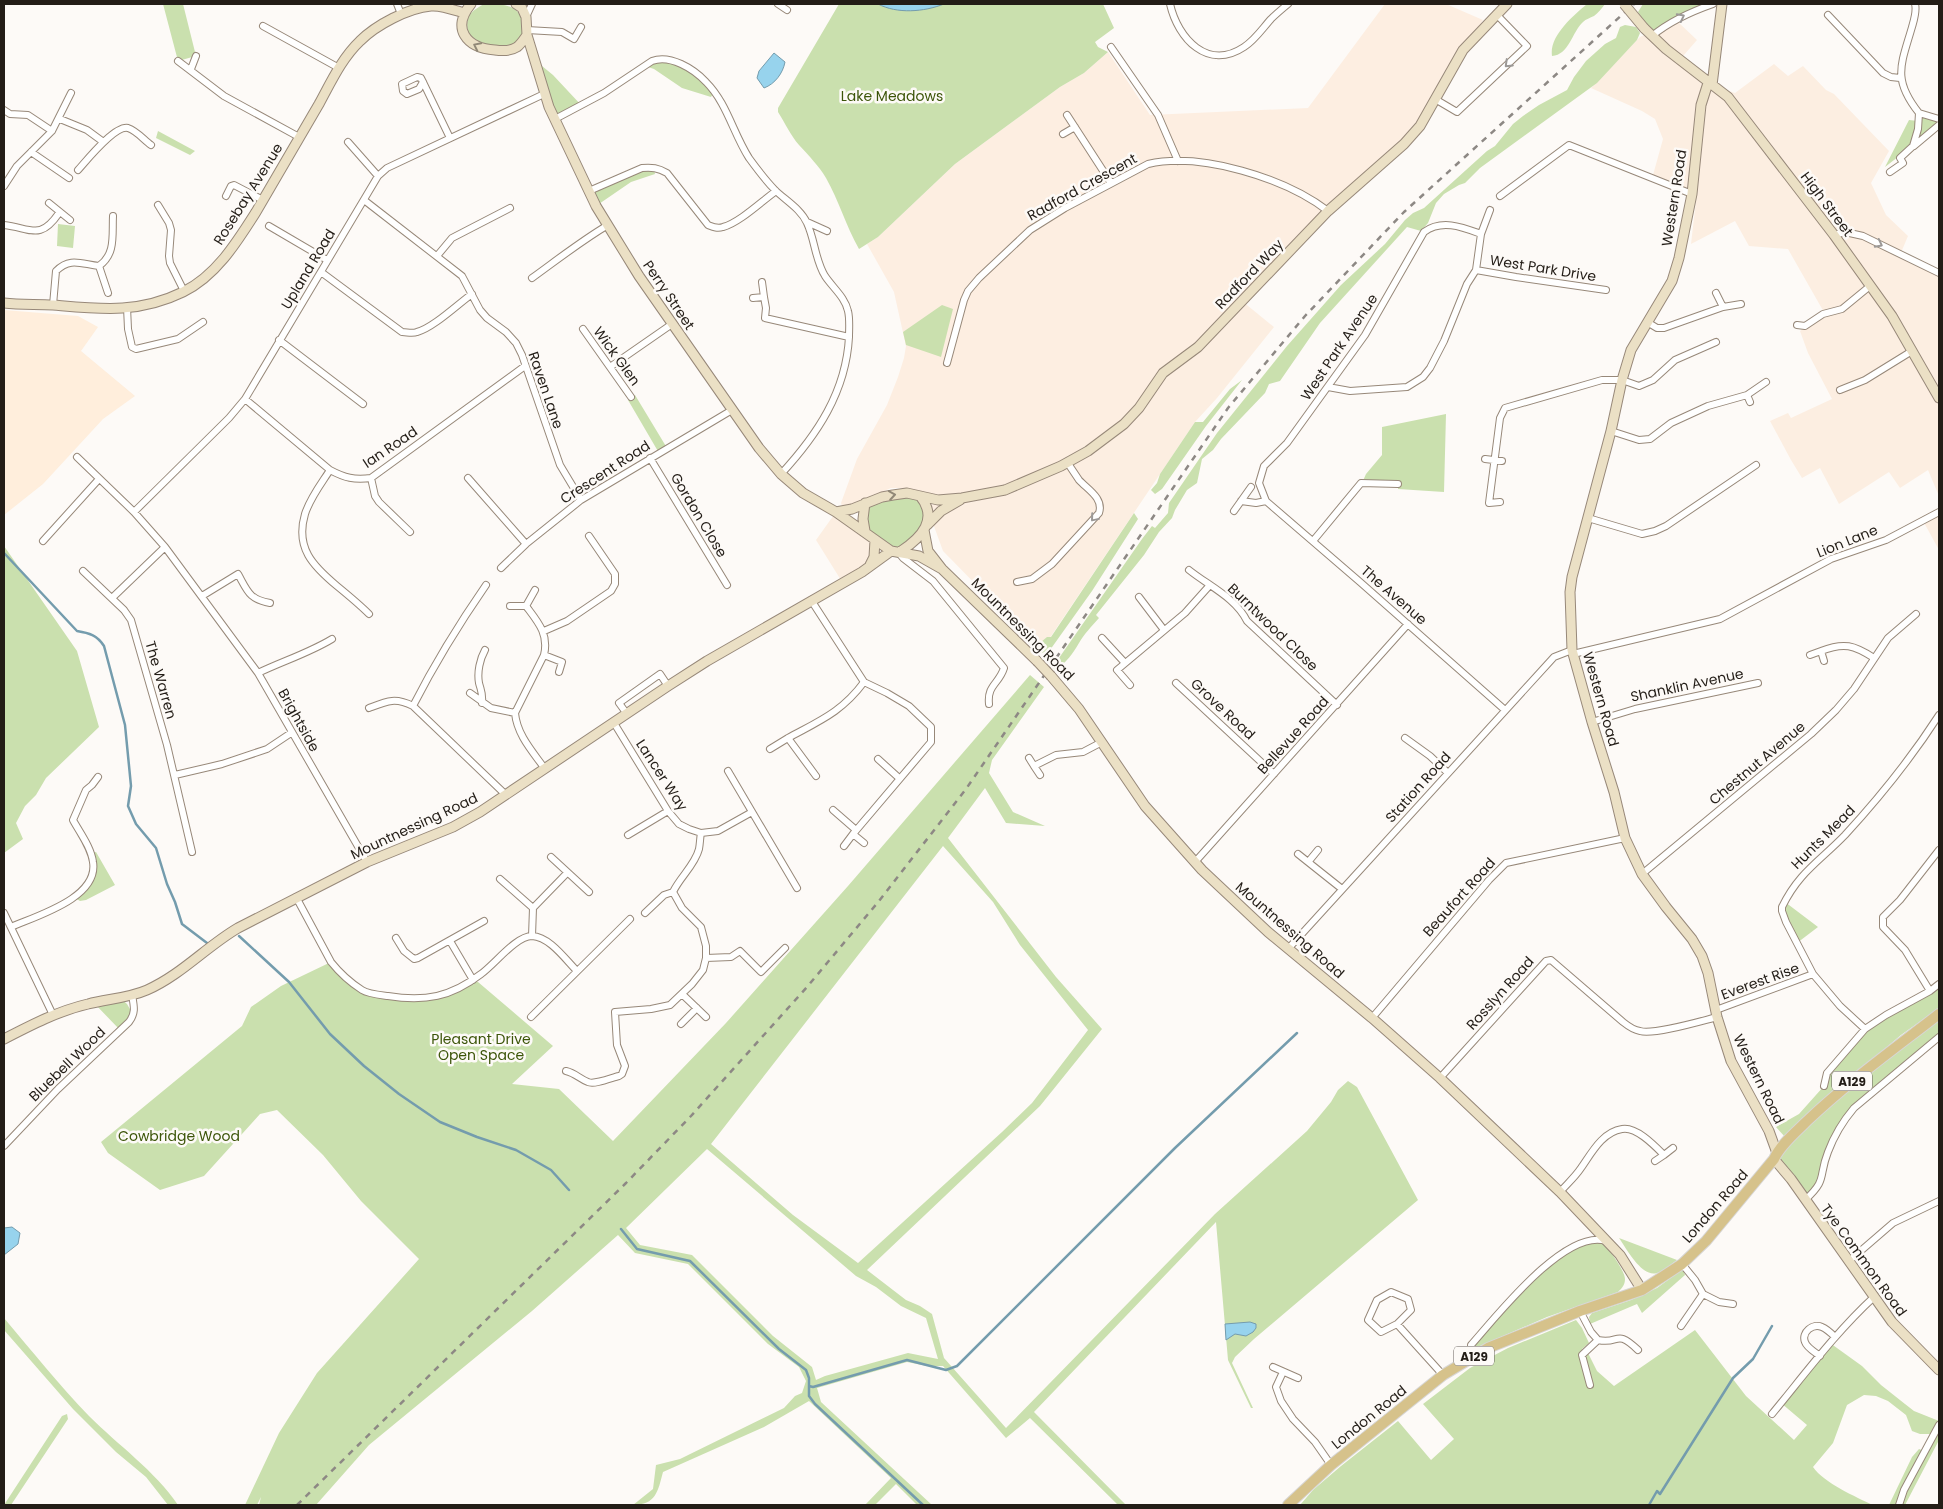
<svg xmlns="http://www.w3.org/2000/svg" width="1943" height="1509" font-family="Poppins,sans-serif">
	<rect width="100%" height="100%" fill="#fdfaf7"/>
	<!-- built -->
	<path fill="#fceee1" d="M1677,21L1697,40L1677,63L1708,88L1712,85L1735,93L1774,64L1788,76L1803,66L1826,90L1834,94L1889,151L1871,183L1886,215L1908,236L1900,255L1939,273V496L1928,470L1900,488L1889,472L1839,504L1820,468L1802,478L1791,460L1770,421L1788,413L1791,418L1832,399L1808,353L1800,331L1825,314L1788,249L1749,246L1735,221L1691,244L1697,192L1653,175L1663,139L1655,119L1642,111L1591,88L1640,37Z
		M1242,301L1274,327L1217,398L1195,422L1041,651L943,551L931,518L1016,485L1163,373Z
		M1939,510V550L1922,519Z
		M836,512L875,541L874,557L844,585L816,540Z"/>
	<!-- industrial -->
	<path fill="#fdeee1" d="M1385,4H1446L1483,20L1436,97L1407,134L1333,203L1311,230L1178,361L1139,408L1095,445L1016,485L931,518L908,488H891L843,509L841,503L857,459L887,405L898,377L904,358L906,346L894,292L867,244L878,237L955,164L1060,87L1084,73L1108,52L1150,115L1308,108Z"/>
	<!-- education -->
	<path fill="#ffeedc" d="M4,310L78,316L98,327L81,351L135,396L103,419L43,484L4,515Z"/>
	<!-- green -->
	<path fill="#cae0ae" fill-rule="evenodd" d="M163,4H183L196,56L178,61Z
		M484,4C497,4 515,3 521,17C523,21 523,29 523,34C521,36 518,41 515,43C501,52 481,45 469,36C464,18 469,12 484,4Z
		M839,4H1103L1114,28L1095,42L1098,47L1108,52L1084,73L1060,87L955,164L878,237L859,249C846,226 839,201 826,178C819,166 809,156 799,145C791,136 785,123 778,112V108Z
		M1587,4H1605C1602,8 1598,13 1594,16C1590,18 1586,19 1583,22C1572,32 1569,55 1552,56C1549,36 1573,16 1587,4Z
		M1643,4H1709L1651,32L1638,12Z
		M1625,25L1636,27L1640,33L1637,40L1597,83L1480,168L1465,183L1459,185L1444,194L1436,203L1428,223L1421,231L1407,227L1320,323L1280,381L1269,384L1265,393L1221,439L1213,450L1202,459L1197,483L1187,490L1175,510L1172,518L1159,532L1144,555L1096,615L1099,618C1092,626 1084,634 1079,643C1072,655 1067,661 1056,670L1052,668L1142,539L1152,526L1155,528L1168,513L1169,503L1217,433L1287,346L1341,285L1385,244L1405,220L1413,213L1424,208L1487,151L1495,146L1513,124L1523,116L1539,105L1567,90L1574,77L1586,61L1605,44L1616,38L1620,27Z
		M659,59L693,71L714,92L711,97L682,88L654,69L645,66Z
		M542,66L553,75L582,106L555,119L544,94Z
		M1919,113L1939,119V125L1885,167L1909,120L1918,121Z
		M158,131L195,151L190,155L156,138Z
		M642,168L654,170L655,174L631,182L596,206L589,191Z
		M58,224L75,226L73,248L57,246Z
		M942,305L953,309L941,357L906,345L903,332Z
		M1242,380L1206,426L1162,489L1155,494L1151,490L1157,483L1160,474L1195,422H1203L1230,389Z
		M635,395L667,448L659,453L628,400Z
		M1446,414L1444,492L1398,489V485L1362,483L1366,474L1382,455V427Z
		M905,497L919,499C920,503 924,509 925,514C926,529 910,541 900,550L892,549L866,530V506L881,500Z
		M1134,513L1138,519L1092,591L1050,650L1042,653L1037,651L1041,642L1047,637H1051Z
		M4,546L77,651L99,727L46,778L36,795L25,806L16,823L23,839L4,853Z
		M1030,675L1044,687L992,760L989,773L1013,812L1045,826L1006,823L985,788L948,838L1056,977L1102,1029L1040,1106L867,1270L906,1300L920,1306L932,1314L944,1358L1006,1428L1215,1214L1307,1131L1331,1102L1338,1090L1348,1081L1357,1087L1418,1200L1254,1339L1235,1357L1232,1363L1253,1408H1251L1228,1360L1216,1222L1034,1412L1126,1505H1118L1030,1418L1006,1438L943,1366H927L907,1362L817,1388L821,1402L932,1505H917L896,1484L875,1505H865L891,1478L809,1401L764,1427L663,1472C658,1491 656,1505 633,1505L653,1489L656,1465L680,1459L784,1408L795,1396L802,1393L806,1381L799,1367L768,1344L688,1264L635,1253L618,1235L532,1311L369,1445L316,1505H259L261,1497L257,1505H245L279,1433L317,1373L419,1259L361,1201L323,1155L277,1110L260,1114L204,1176L160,1190L108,1153L101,1142L242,1026L251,1007L281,986L331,962L363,991L384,996L435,997L473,980L478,982L553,1046L512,1084L559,1089L613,1141L726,1023L848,886ZM943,846L993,902L1020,945L1088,1030L1032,1103L1002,1132L858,1263L793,1215L711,1144ZM707,1149L856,1276L876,1287L901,1306L926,1318L938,1359L908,1353L825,1376L816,1380L812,1367L773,1336L692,1255L640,1245L626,1228Z
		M96,852L115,885L86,900L80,901L75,898L93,872L91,853Z
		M1785,902L1818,927L1797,943L1782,907Z
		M1939,984V1008L1901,1035L1831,1094L1785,1137L1776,1127L1799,1114L1824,1086L1827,1073L1865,1029Z
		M119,997L127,1004L134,1016L120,1030L94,1003Z
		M1939,1014V1037L1883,1082L1839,1129L1822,1180L1805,1200L1774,1159L1800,1128Z
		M1599,1238C1606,1245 1625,1270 1625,1279C1625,1285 1622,1288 1618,1292L1547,1317L1471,1350L1498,1315L1559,1255Z
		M1619,1238L1677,1260C1671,1264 1664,1271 1657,1273C1642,1278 1626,1248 1619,1238Z
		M1683,1269L1685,1275L1642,1313L1637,1304L1590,1324L1589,1317L1592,1313L1631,1300L1657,1288Z
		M4,1318C32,1351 59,1385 89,1416C119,1446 154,1470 178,1505H168L146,1477L116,1452L73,1409L4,1330Z
		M1576,1320L1582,1328L1589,1343L1582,1349L1585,1355L1588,1353L1597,1371L1614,1386L1695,1330L1746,1396L1794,1440L1807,1425L1781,1403L1830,1343L1862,1366L1881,1385L1905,1404L1914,1411L1939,1421V1440L1905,1505H1889L1912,1457L1919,1449L1924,1451L1934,1434H1920L1912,1431L1906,1415L1888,1401L1876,1396L1864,1395L1847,1405L1833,1443L1813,1467C1824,1483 1856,1497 1873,1505H1300L1313,1490L1341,1466L1398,1421L1431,1460L1454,1439L1423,1404L1470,1368L1508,1348Z
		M67,1414L68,1419L11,1505H4L62,1416Z"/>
	<!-- water -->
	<path fill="#97d3ed" stroke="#749cad" d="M878,4H877H944C924,12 897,14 878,4Z
		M774,53L785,62C783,73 775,84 764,88L757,78L759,71Z
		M12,1227L20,1233L18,1244L4,1255V1228Z
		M1250,1322L1256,1324V1328L1253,1332L1246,1336L1235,1334L1226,1340L1225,1324Z"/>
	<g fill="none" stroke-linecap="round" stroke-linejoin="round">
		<!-- stream -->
		<path stroke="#749cad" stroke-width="2.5" d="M4,553L77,631C89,633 97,635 104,646L125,725L131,786L128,806L136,824L156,848L167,884L175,902L182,924L207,943
			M239,936L289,982L330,1034L364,1066L399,1094L440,1122L477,1137L516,1150L551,1170L569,1190
			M621,1229L637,1249L690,1261L779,1349L806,1370L809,1378V1396L815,1404L923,1505
			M809,1386L813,1387L907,1360L946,1370L957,1366L1175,1148L1297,1033
			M1649,1505L1657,1491L1660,1494L1733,1378L1753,1359L1772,1326"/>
		<!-- street casing -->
		<g stroke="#978879" stroke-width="8">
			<path id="street" d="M397,4L401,14
				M778,4L787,10
				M1170,4C1178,39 1208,71 1244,47C1255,40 1262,29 1271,19C1276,14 1282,9 1288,4
				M1915,4C1917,11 1914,20 1912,27C1901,65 1892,79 1919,113
				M1828,15L1883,73L1891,77L1900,78
				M526,17L532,4
				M263,26L339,68
				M527,30L562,32L574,39L581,27
				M1652,36C1670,21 1690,12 1713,4
				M1111,47L1158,115L1178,161
				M178,61L224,96L299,137
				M191,69L196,56
				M423,82L419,89L407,94L403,91L402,84L417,77L421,78L423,82L450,138
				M1435,99L1457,112L1527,46L1496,14
				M4,110L10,114L28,115L52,131
				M1919,113L1939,119
				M1067,115L1111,183
				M60,119L87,130L102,141
				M555,119L604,93L652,61C670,54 694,69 706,82C727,103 733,133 749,158C757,169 766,181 775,190C785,200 801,209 807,223C815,240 815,260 825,276C833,288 845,297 848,311C850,319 849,329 849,337C846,392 817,435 781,474
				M1063,134L1075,127
				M348,142L378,176
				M1914,146L1939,125
				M31,152L69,178
				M78,170C87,160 115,125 128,128C137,131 144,140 151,145
				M1890,172L1903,163L1900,158L1913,146L1918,129L1919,113
				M4,186L17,166L52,131L71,93
				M589,191L642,168C652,167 658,168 667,173L708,225C713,227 717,229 723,227C739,223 762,201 776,191
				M226,196L231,186L234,185L263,200
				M1500,196L1569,145L1692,194
				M364,200L462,276L480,310L487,318L506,332L516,343L522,355L560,465L581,500
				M49,203L70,220
				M158,205L169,223L171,230L169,256L170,263L184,291
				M807,222L827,231
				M4,225C31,228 40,241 59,213
				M269,226L327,260
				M1834,235L1845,232L1863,236L1939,273
				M437,256L452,238L510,208
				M99,266C116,254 112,235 113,216
				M1476,270L1516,277L1606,290
				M321,272L402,332C407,332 412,334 417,332C433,328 458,304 472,294
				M532,278C557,260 581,241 608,225
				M762,282L764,297
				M1716,293L1723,307
				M753,298L764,297L766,308L765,318L849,337
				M53,305L56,271C70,257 81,264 99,266L108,293
				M127,307L128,329L132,347L136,349L178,339L203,322
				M1647,322L1657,328H1664L1723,307L1741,304
				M1797,325L1805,326L1823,314L1842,309L1870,286
				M583,329L631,397
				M279,340L363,404
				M947,363L964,300L968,291L979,278L1030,230L1065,208L1148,164C1201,152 1285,178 1328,211
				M610,367L672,324
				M1328,387L1350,391L1407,387L1423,377L1430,368L1444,341L1467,284L1476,270L1481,234L1490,210
				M1840,390L1865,380L1912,351
				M1747,395L1750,402
				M245,399L330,470C345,478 354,480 371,478L525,366
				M1611,431L1639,440L1650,439L1671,423L1708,406L1747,395L1766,382
				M77,457L134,512L165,547L258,673L367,862
				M650,458L727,585
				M1485,459L1502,461
				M330,470C321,484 310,498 305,514C295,548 313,566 337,586C348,595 359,604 369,614
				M371,478L375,496L379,502L410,532
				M468,478L526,544
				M1241,501L1256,503L1266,501L1259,483L1264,466L1287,443L1365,335L1424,232C1442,219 1462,227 1481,234
				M1266,501L1360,582L1505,710
				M1500,502L1489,503L1500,418L1505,408L1602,380H1622L1639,386L1653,380L1675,360L1716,342
				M1234,511L1251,487
				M134,512L229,418L245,399L378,176L387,168L544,94
				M1588,518L1642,534L1655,531L1666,526L1756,465
				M43,541L99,479
				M1313,541L1361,483L1398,484
				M898,552L903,558L933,581L1004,668C999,684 987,685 989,704
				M501,568L526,544L581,500L732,410
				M1189,570C1209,586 1236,598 1247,621L1337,705
				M83,571L124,610L131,620L167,745L192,852
				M1017,582L1032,579L1052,564L1099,513C1104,498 1087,489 1079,480C1075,474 1071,468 1067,462
				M486,585C459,624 435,663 413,706L506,795
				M202,596L238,574C248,592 249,599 270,603
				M1139,597L1164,630
				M112,598L165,547
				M811,600L864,682L887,693L909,706L931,727V742L853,834L864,843
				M510,606H526L535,590
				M526,606C538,622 549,634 544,655L515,713C517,735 533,752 545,769
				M544,631L567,621L611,591L615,584V574L589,536
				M1102,638L1125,663
				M1573,654L1720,619L1831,559L1886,540L1939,512
				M544,655L562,662L559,672
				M1810,655L1821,651
				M1824,661L1821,651C1844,642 1854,645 1874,658
				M258,673C283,661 309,653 332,639
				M1176,683L1274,774
				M1130,685L1117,670L1185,613L1210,585
				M470,693L491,708L515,713
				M482,703C483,693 481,691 479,683C477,672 480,659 485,650
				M369,708C387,701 395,697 413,706
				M627,714L619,703L660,674L668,686
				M1592,722L1635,709L1758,683
				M614,723L668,811L679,824L689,829L701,833L718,831L752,812
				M1405,738L1430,756L1448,773
				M770,749L788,738
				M1029,758L1034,766
				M878,759L899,778
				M728,771L797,888
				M175,775L222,764L267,749L291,733
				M1040,775L1034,766L1056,755L1083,752L1102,742
				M816,776L788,738C819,721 842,712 864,682
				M833,810L856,830
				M628,835L668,811
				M844,846L853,834
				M1298,854L1342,889
				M551,857L589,892
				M1309,861L1318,850
				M1195,862L1408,624
				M1642,874L1811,734L1836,710L1854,689L1888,638L1916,614
				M500,879L533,908
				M296,897L331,962C339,972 351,983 362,990C368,994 380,995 388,996C425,1002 451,997 481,974C495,964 516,936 532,936C550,937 565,959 577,971
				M4,913L53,1015
				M645,913L664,895L673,892
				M11,927C36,916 99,898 93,862C91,847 80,833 73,820L86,790L92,785L98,777
				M532,936L533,908L567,873
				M396,938L404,951L414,959L418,958L484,921
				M450,941L473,980
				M1288,949L1554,657L1572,650
				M706,958L731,957L740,951L761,972L785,948
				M1930,991L1905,950L1883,927V917L1900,900L1939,850
				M682,994L706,1017
				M1716,1010L1813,974
				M531,1017L630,919
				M1372,1018L1489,880L1506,863L1625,838
				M681,1024L697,1008
				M1865,1029L1840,1006L1813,974L1786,922L1782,911V907C1799,872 1820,861 1845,835C1879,798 1912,757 1939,715
				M566,1071C575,1073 580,1079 588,1082C594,1085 611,1078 619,1076L622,1074L625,1066L617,1045L615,1012L651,1009L670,1005L692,984L703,970L706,958V946L701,927L682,908L673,892C680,877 695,865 699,849C700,844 700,838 701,833
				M1440,1078L1546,961L1551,960L1623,1022C1628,1026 1633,1030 1640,1031C1654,1035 1701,1021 1717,1017
				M1824,1086L1827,1073L1865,1029L1886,1015L1930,991L1939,984
				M4,1146L58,1089L129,1022C136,1013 134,1006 132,995
				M1664,1155L1673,1148
				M1560,1192C1567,1184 1575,1177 1581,1168C1591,1154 1602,1132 1622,1129C1636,1126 1655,1146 1664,1155L1655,1161
				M1805,1200C1828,1179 1818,1177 1828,1152C1834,1136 1843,1121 1854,1108L1939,1037
				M1849,1261L1893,1223L1939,1201
				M1682,1264L1695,1280L1703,1294L1719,1302L1733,1304
				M1580,1311L1591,1332L1598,1340C1620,1345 1615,1328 1638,1350
				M1397,1324L1411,1310L1408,1299L1391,1292L1377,1300L1368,1320L1381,1332L1397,1324L1443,1375
				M1681,1326L1703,1294
				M1820,1356C1815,1352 1807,1348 1805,1342C1801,1332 1813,1323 1822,1327C1827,1329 1831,1333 1835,1337
				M1473,1357L1471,1345C1496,1317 1565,1228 1606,1241
				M1273,1367L1298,1378
				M1283,1372L1276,1387L1281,1401L1293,1419L1315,1442L1331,1465
				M1590,1385L1582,1355L1598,1340
				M1772,1414C1805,1374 1836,1332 1874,1297
				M1899,1505L1904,1490L1939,1425"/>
		</g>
		<!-- secondary casing -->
		<g stroke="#978879" stroke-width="11">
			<path id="secondary" d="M471,4C451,28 466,48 495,50C502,51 511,51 517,47C521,44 524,39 527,35
				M516,4L522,8L526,17L527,35L549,107L596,206L639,276L759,448L781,474L803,493L836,512L891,551L919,556L942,569
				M1644,28L1666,49L1728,97L1834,235L1892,316L1939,398
				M1708,83L1701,105L1692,194L1679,258L1672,281L1631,350L1622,380L1611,431L1572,577L1570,592L1572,650L1592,722L1614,792L1625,838L1642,874L1666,907L1692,939L1702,956L1708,973L1717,1017L1731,1061L1769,1131L1777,1153
				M1712,85L1722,4
				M4,303C20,305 37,304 53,305C100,309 138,314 183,292C216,276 237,242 256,212C277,176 298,140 319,104C331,82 342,58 360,41C376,25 408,8 431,6C441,5 454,10 464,13
				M836,512L852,509L882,497L893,495L907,493L938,500L962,498L1005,490L1061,466L1088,451L1124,424L1139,408L1163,373L1198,347L1328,211L1404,144L1420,126L1463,50L1507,4
				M927,525L941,511L960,500
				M924,530L928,551L942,569L1037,661
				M865,531L863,519L865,503
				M901,551C921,538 939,519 920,496
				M870,565L874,557L875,540
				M1051,676L1079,709L1145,806L1202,870L1268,932L1372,1018L1440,1078L1560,1192L1620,1255L1642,1290
				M4,1039C31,1025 58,1011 88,1004C107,999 129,998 147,990C181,975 207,946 238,928L367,862L453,827L480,812L668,686L707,661L862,572L891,551
				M1774,1159L1791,1179L1892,1322L1939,1370"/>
		</g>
		<!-- primary casing -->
		<g stroke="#d7d6d5" stroke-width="12">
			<path id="primary" d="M1288,1505L1331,1465L1443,1375L1488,1348L1580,1311L1642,1290L1682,1264L1706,1241L1774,1159C1780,1145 1796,1132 1807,1121C1848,1082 1894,1049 1939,1014"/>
		</g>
		<!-- street -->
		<use href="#street" stroke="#fff" stroke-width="6"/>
		<!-- secondary -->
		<use href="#secondary" stroke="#ebe0c5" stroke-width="9"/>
		<!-- primary -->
		<use href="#primary" stroke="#d6c28b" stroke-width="10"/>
		<!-- rail -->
		<path stroke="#8d8884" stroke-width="2.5" stroke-dasharray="6 6" stroke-linecap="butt" d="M297,1505L626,1183L691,1116L807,987L879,901L966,789L1228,408L1305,316L1404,212L1634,4"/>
		<!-- secondary-bridge casing -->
		<g stroke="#978879" stroke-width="11" stroke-linecap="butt">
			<path id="secondary-bridge" d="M1624,4L1644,28
				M1037,661L1051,676"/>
		</g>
		<!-- secondary-bridge -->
		<use href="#secondary-bridge" stroke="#ebe0c5" stroke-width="9"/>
	</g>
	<!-- one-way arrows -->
	<defs><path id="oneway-chevron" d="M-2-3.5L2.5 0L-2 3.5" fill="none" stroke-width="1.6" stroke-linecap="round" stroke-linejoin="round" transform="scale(1.25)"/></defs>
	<g stroke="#9c9997">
		<use href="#oneway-chevron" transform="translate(1681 17) rotate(-27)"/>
		<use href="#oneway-chevron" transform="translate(1508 64) rotate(136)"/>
		<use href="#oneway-chevron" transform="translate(1879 244) rotate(27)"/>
		<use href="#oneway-chevron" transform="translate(1094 518) rotate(130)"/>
	</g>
	<g stroke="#918877">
		<use href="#oneway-chevron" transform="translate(477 46) rotate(-154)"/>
		<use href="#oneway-chevron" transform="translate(892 495) rotate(-9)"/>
	</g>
	<g text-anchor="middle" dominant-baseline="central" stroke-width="5" stroke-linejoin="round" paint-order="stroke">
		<!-- shield labels -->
		<g fill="#fdfaf7" stroke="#645f5a" stroke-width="1">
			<rect x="1832" y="1071.5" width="40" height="19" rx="4"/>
			<rect x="1454" y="1346.5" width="40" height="19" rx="4"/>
		</g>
		<g font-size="12" font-weight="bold" fill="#231d17">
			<text x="1852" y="1081">A129</text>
			<text x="1474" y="1356">A129</text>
		</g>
		<!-- park labels -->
		<g font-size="14" fill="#3c5509" stroke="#fdfaf7">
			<text x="892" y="96">Lake Meadows</text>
			<text x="481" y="1039">Pleasant Drive<tspan x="481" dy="16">Open Space</tspan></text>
			<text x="179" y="1136">Cowbridge Wood</text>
		</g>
		<!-- street labels -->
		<g font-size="14" fill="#231d17" stroke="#fdfaf7">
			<text transform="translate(1082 187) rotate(-29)">Radford Crescent</text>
			<text transform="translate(248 194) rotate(-58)">Rosebay Avenue</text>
			<text transform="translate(1674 198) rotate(-81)">Western Road</text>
			<text transform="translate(1827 204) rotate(53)">High Street</text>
			<text transform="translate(1543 268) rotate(9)">West Park Drive</text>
			<text transform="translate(308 269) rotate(-59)">Upland Road</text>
			<text transform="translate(1249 274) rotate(-46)">Radford Way</text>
			<text transform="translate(669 295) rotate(56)">Perry Street</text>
			<text transform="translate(1339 347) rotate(-56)">West Park Avenue</text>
			<text transform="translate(617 356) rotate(54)">Wick Glen</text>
			<text transform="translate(546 390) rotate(71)">Raven Lane</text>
			<text transform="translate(390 447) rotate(-34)">Ian Road</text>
			<text transform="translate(605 472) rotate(-33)">Crescent Road</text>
			<text transform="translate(699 515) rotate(59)">Gordon Close</text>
			<text transform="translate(1847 541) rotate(-22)">Lion Lane</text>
			<text transform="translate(1394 595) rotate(41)">The Avenue</text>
			<text transform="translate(1273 627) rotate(44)">Burntwood Close</text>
			<text transform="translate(1023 629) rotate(45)">Mountnessing Road</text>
			<text transform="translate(161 680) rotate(74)">The Warren</text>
			<text transform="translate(1687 685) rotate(-12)">Shanklin Avenue</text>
			<text transform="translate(1601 699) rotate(74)">Western Road</text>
			<text transform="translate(1223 709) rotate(43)">Grove Road</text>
			<text transform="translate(299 720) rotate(61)">Brightside</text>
			<text transform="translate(1293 735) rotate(-48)">Bellevue Road</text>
			<text transform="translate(1757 763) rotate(-40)">Chestnut Avenue</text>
			<text transform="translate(662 775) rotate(57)">Lancer Way</text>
			<text transform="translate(1418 787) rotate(-48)">Station Road</text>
			<text transform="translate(414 826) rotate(-25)">Mountnessing Road</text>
			<text transform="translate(1823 837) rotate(-45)">Hunts Mead</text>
			<text transform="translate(1459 897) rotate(-48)">Beaufort Road</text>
			<text transform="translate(1290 930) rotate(41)">Mountnessing Road</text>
			<text transform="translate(1760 981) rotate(-20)">Everest Rise</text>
			<text transform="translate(1500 993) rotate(-48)">Rosslyn Road</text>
			<text transform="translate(67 1064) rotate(-44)">Bluebell Wood</text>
			<text transform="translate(1759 1079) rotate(64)">Western Road</text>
			<text transform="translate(1715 1206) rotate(-49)">London Road</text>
			<text transform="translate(1864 1260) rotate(54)">Tye Common Road</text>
			<text transform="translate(1369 1417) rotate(-39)">London Road</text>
		</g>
	</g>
	<!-- border -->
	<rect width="1943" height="1509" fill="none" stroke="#231d17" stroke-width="10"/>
</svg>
